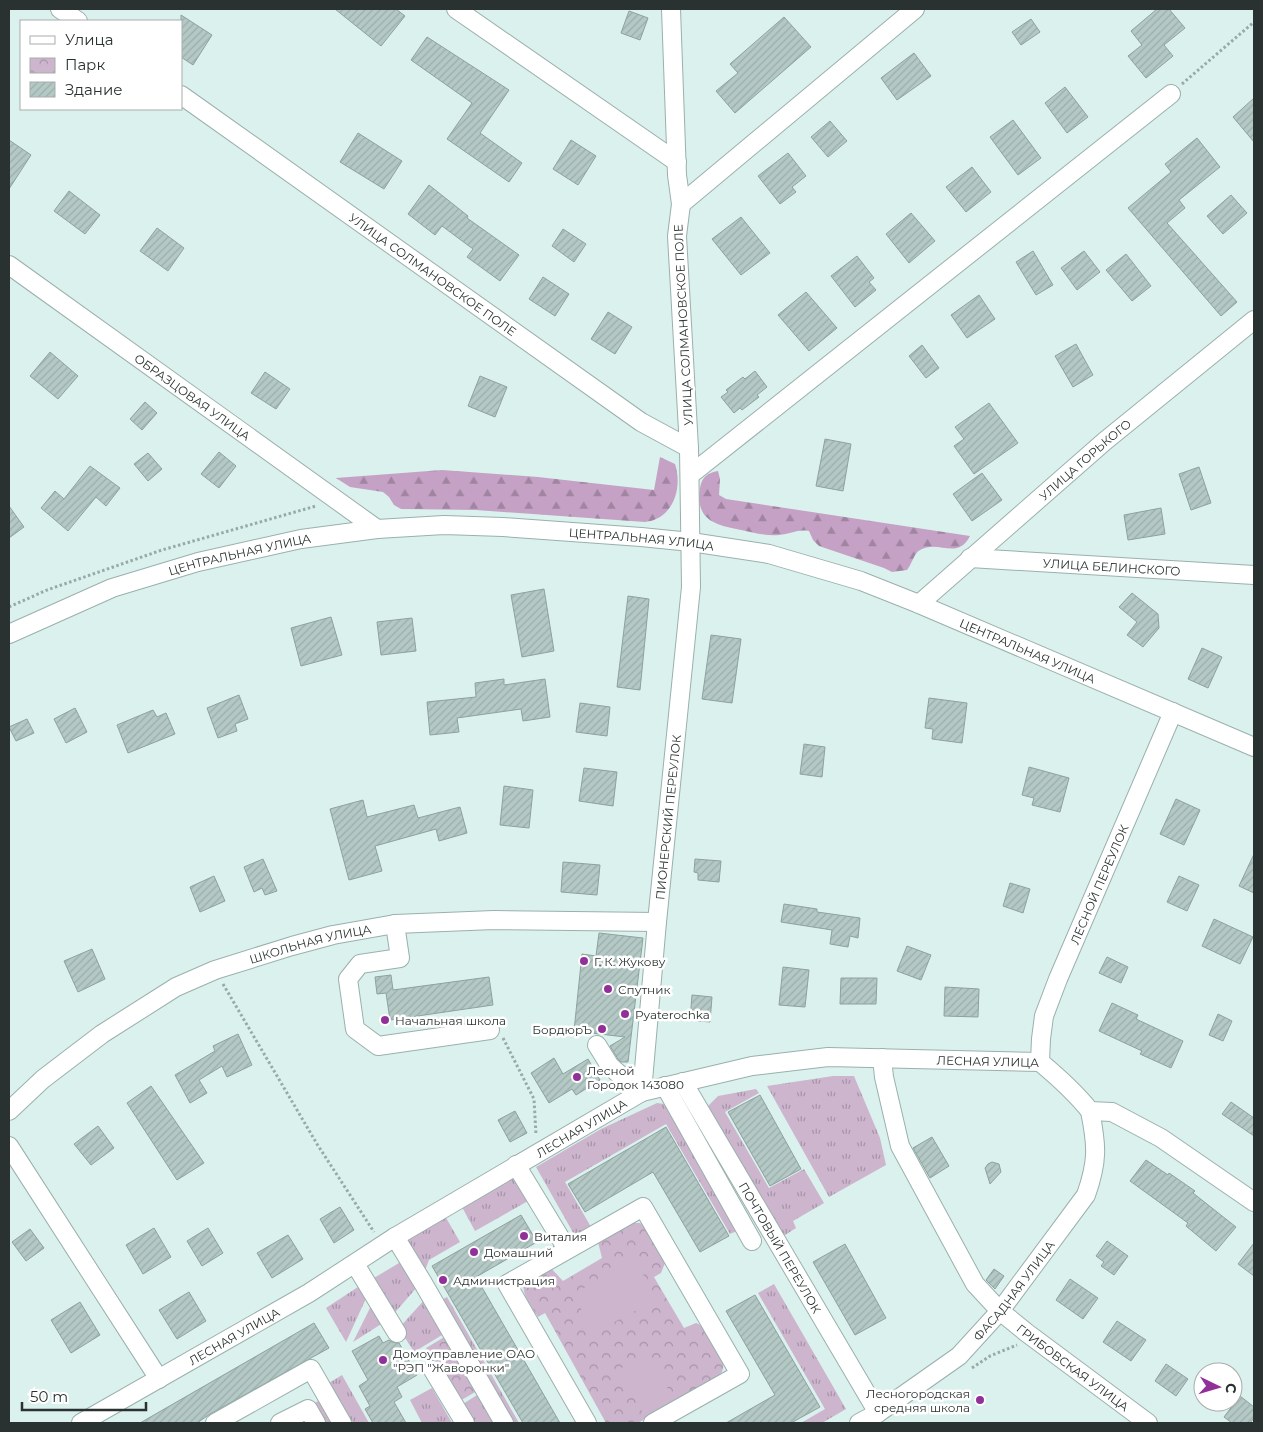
<svg xmlns="http://www.w3.org/2000/svg" width="1263" height="1432" font-family="Montserrat,sans-serif">
	<defs>
		<pattern id="grass-tufts" width="24" height="20" patternUnits="userSpaceOnUse" patternTransform="scale(1.25)"><rect width="24" height="20" fill="#cdb5ce"/><path d="M3 7l-1-3M5 7V3M7 7l1-3M15 17l-1-3M17 17v-4M19 17l1-3" fill="none" stroke="#a694a8"/></pattern>
		<pattern id="forest-firs" width="22" height="20" patternUnits="userSpaceOnUse" patternTransform="scale(1.25)"><rect width="22" height="20" fill="#c5a1c6"/><path d="M5 1l3.5 6h-7zM16 11l3.5 6h-7z" fill="#a084a1"/></pattern>
		<pattern id="park-crowns" width="20" height="18" patternUnits="userSpaceOnUse" patternTransform="scale(1.25)"><rect width="20" height="18" fill="#cdb5ce"/><path d="M2 6a3 3 0 1 1 6 0M12 15a3 3 0 1 1 6 0" fill="none" stroke="#a694a8"/></pattern>
		<pattern id="building-hatch" width="6" height="6" patternUnits="userSpaceOnUse" patternTransform="scale(1.25)"><rect width="6" height="6" fill="#b4c9c5"/><path d="M-1 1l2-2M0 6l6-6M5 7l2-2" fill="none" stroke="#9badaa"/></pattern>
	</defs>
	<rect width="100%" height="100%" fill="#daf1ed"/>
	<!-- grass -->
	<path fill="url(#grass-tufts)" d="M833,1076H854L880,1138L886,1165L829,1197L767,1086Z
		M756,1089L759,1093L725,1112L769,1188L804,1169L824,1203L793,1221L796,1228L782,1237L707,1107L718,1096Z
		M657,1103L664,1104L737,1231L730,1234L666,1124L565,1182L591,1227L575,1236L536,1167L601,1129Z
		M514,1175L528,1201L475,1231L462,1207Z
		M445,1216L460,1242L429,1260L424,1273L405,1241Z
		M404,1260L419,1285L390,1318L369,1281Z
		M364,1283L369,1292L346,1342L326,1308Z
		M774,1284L846,1409L822,1423H801L825,1409L758,1293Z
		M427,1297L447,1332L414,1352L399,1328Z
		M447,1297L519,1423H510L440,1301Z
		M374,1300L386,1321L353,1342Z
		M342,1375L369,1423H353L329,1383Z
		M432,1388L452,1423H422L410,1400Z
		M482,1392L500,1423H467L458,1407Z
		M324,1398L338,1423H321L311,1405Z"/>
	<!-- forest -->
	<path fill="url(#forest-firs)" d="M660,457L675,464C683,488 673,519 645,522L476,510L401,509L394,505L389,497L383,492L350,487L336,478L442,470L538,477L654,490Z
		M718,471L720,479L719,495L726,499L970,536C957,561 939,539 920,550C914,553 912,564 907,570L892,572L884,568L819,546L813,540L809,531C798,529 790,534 779,535C766,536 754,533 741,530C715,525 695,520 700,488C702,477 707,473 718,471Z"/>
	<!-- park -->
	<path fill="url(#park-crowns)" d="M629,1223H640L645,1227L665,1263L661,1273L654,1277L684,1328L696,1323L702,1326L724,1363L722,1372L719,1375L638,1423H606L545,1313L538,1317C533,1308 519,1292 525,1282L550,1267L563,1281L602,1258L598,1242Z
		M446,1336L477,1391L458,1402L426,1348Z"/>
	<!-- pitch -->
	<path fill="#cdb5ce" d="M635,1260L657,1299L594,1333L573,1294Z
		M647,1353L674,1399L645,1416L618,1370Z"/>
	<!-- building -->
	<path fill="url(#building-hatch)" stroke="#8da29e" d="M335,9H396L405,16L381,46Z
		M1157,9H1169L1185,28L1164,45L1173,56L1146,78L1128,56L1142,45L1131,31Z
		M629,11L648,18L640,40L621,33Z
		M181,15L212,35L193,65L181,57Z
		M784,17L811,47L735,113L716,91L738,73L730,64Z
		M1031,19L1040,32L1021,45L1012,32Z
		M427,37L509,90L480,133L522,163L509,182L447,139L472,103L411,60Z
		M914,53L931,76L897,100L881,78Z
		M1065,87L1088,117L1067,133L1045,103Z
		M1254,98V142L1233,117Z
		M1013,120L1041,158L1018,175L990,137Z
		M830,121L847,141L828,157L811,137Z
		M358,133L402,161L384,189L340,162Z
		M1197,138L1220,167L1179,200L1185,208L1167,223L1237,302L1221,316L1128,208L1171,172L1165,164Z
		M9,140L31,155L9,189Z
		M571,140L596,156L578,185L553,169Z
		M788,153L806,176L792,187L796,192L780,204L758,176Z
		M972,167L991,192L966,212L946,187Z
		M429,185L468,216L467,218L519,255L500,281L467,257L473,249L442,226L435,235L408,214Z
		M69,191L100,215L85,234L54,211Z
		M1231,195L1247,213L1223,234L1207,216Z
		M911,213L935,241L909,263L886,234Z
		M741,217L770,253L741,275L712,239Z
		M157,228L184,248L168,271L140,251Z
		M563,229L586,244L574,262L552,246Z
		M1033,251L1053,285L1036,295L1016,262Z
		M1084,251L1100,272L1077,290L1061,268Z
		M1126,254L1151,286L1132,301L1106,270Z
		M857,256L874,278L869,282L876,290L855,307L831,276Z
		M543,277L569,294L555,316L529,299Z
		M806,292L837,328L809,351L778,315Z
		M979,295L995,319L967,338L951,315Z
		M608,312L632,327L615,354L591,339Z
		M1076,344L1093,375L1073,387L1055,356Z
		M922,345L939,368L926,378L909,356Z
		M50,352L78,376L58,399L30,376Z
		M755,371L767,387L757,395L759,397L742,410L740,408L734,413L721,397L728,392L726,390L743,377L745,379Z
		M265,372L290,389L276,409L251,393Z
		M480,376L507,387L495,417L468,406Z
		M145,402L157,413L142,430L130,419Z
		M989,403L1018,443L974,474L954,446L964,439L955,427Z
		M825,439L851,444L843,491L816,486Z
		M219,452L236,466L219,488L201,474Z
		M148,453L162,469L148,481L134,464Z
		M90,466L120,488L106,506L96,497L68,531L41,508L55,491L64,499Z
		M1199,467L1211,503L1191,510L1179,474Z
		M982,473L1002,500L972,521L953,494Z
		M9,506L24,527L9,538Z
		M1161,508L1165,534L1128,540L1124,515Z
		M544,589L554,651L522,657L511,595Z
		M1132,593L1158,614L1159,628L1143,647L1127,635L1137,622L1119,607Z
		M628,596L649,599L640,690L617,687Z
		M331,617L342,655L301,666L291,628Z
		M412,618L416,651L381,655L377,622Z
		M711,635L741,639L732,703L702,699Z
		M1202,648L1222,657L1208,688L1188,679Z
		M504,679V685L545,679L550,717L523,721L521,709L457,718L459,732L430,735L427,702L476,697L475,683Z
		M239,695L248,719L235,724L237,731L218,738L207,708Z
		M929,698L967,703L962,743L932,739L933,729L925,728Z
		M580,703L610,707L607,736L576,732Z
		M75,708L87,732L66,743L54,719Z
		M153,710L157,717L166,713L175,734L128,753L117,725Z
		M27,719L34,733L16,741L9,727Z
		M804,744L825,747L822,777L800,774Z
		M1029,767L1069,778L1060,812L1032,805L1034,798L1022,795Z
		M584,768L617,772L613,806L579,801Z
		M504,786L533,790L529,828L500,825Z
		M1176,799L1200,810L1184,845L1160,834Z
		M363,800L367,817L414,805L418,818L460,807L467,833L439,841L436,829L375,846L382,871L349,880L330,809Z
		M1254,854V893L1239,886Z
		M263,859L277,891L265,895L262,888L254,892L244,867Z
		M695,859L721,861L719,882L698,880V873L694,872Z
		M563,862L600,865L597,895L561,892Z
		M214,876L225,901L200,912L190,887Z
		M1179,876L1199,885L1187,911L1167,902Z
		M1010,883L1030,889L1023,913L1003,906Z
		M784,904L817,909V912L860,918L858,938L850,936L848,947L830,944L832,930L781,922Z
		M1214,919L1253,937L1240,964L1202,946Z
		M599,933L643,938L628,1062H621L618,1059L610,1046L625,1037L574,1031L582,954L596,956Z
		M907,946L931,955L921,980L897,971Z
		M92,949L105,979L78,992L64,961Z
		M1107,957L1128,967L1121,983L1099,973Z
		M783,967L809,970L805,1007L779,1005Z
		M391,975L393,990L489,977L493,1005L390,1020L386,993L377,994L375,977Z
		M841,978H877L876,1004H840Z
		M945,987L979,989L978,1017L944,1016Z
		M692,995L712,997L710,1022L690,1020Z
		M1112,1003L1138,1015L1136,1019L1183,1041L1171,1068L1140,1054L1142,1051L1099,1031Z
		M1218,1014L1232,1021L1223,1041L1209,1035Z
		M238,1034L252,1065L227,1077L222,1066L199,1080L207,1093L190,1103L175,1075L215,1051L213,1046Z
		M554,1058L563,1074L588,1059L600,1080L576,1095L572,1089L549,1103L531,1073Z
		M151,1086L204,1163L177,1180L127,1103Z
		M760,1095L801,1169L770,1186L728,1112Z
		M1231,1102L1254,1118V1136L1222,1114Z
		M515,1111L527,1133L510,1142L498,1120Z
		M98,1126L114,1148L91,1165L74,1144Z
		M666,1127L729,1236L700,1252L653,1172L585,1212L568,1184Z
		M932,1137L949,1166L930,1178L913,1148Z
		M1146,1160L1168,1175L1169,1173L1195,1191L1193,1193L1236,1227L1216,1251L1186,1226L1188,1223L1130,1181Z
		M992,1162L999,1164L1001,1172L990,1184L985,1168L988,1164Z
		M340,1207L354,1230L334,1243L320,1219Z
		M521,1215L537,1242L476,1277L560,1423H523L432,1266Z
		M154,1228L171,1257L143,1274L126,1245Z
		M208,1228L223,1253L202,1266L187,1241Z
		M30,1229L44,1248L26,1261L12,1242Z
		M288,1235L303,1259L272,1278L257,1253Z
		M1107,1241L1128,1256L1114,1275L1101,1266L1104,1262L1096,1256Z
		M1254,1243V1276L1238,1264Z
		M845,1244L886,1318L855,1335L813,1262Z
		M994,1269L1004,1276L995,1289L986,1280Z
		M1070,1279L1098,1298L1083,1319L1056,1300Z
		M189,1292L206,1321L177,1339L159,1310Z
		M755,1295L820,1407L791,1423H726L775,1395L726,1311Z
		M80,1302L100,1335L71,1353L51,1320Z
		M1117,1321L1146,1340L1131,1361L1103,1342Z
		M314,1323L329,1348L311,1358L210,1414L197,1423H140Z
		M379,1336L383,1343L389,1340L392,1342L399,1343L417,1375L397,1387L402,1397L394,1402L406,1423H373L365,1409L370,1406L359,1386L368,1380L352,1351Z
		M1166,1364L1188,1379L1176,1396L1155,1381Z
		M1240,1396L1254,1407V1418L1250,1423H1232L1224,1417Z"/>
	<g fill="none" stroke-linecap="round" stroke-linejoin="round">
		<!-- minor casing -->
		<g stroke="#9ab0ac" stroke-width="20">
			<g id="minor">
				<path d="M60,9L78,21"/>
				<path d="M456,9L677,162"/>
				<path id="s1" d="M181,95L641,422L689,448"/>
				<path d="M681,204L915,9"/>
				<path id="s2" d="M9,265L377,529"/>
				<path d="M690,475L1171,94"/>
				<path id="s3" d="M970,558L1254,575"/>
				<path id="s4" d="M919,604L1105,441L1254,320"/>
				<path id="s5" d="M9,634L112,588L198,562L301,539L377,529L444,525L503,527L641,537L691,542L769,554L861,581L919,604L1254,747"/>
				<path d="M395,924L400,958L360,964L348,979L355,1029L378,1046L490,1030"/>
				<path d="M597,1045L610,1066L640,1093"/>
				<path id="s6" d="M882,1058L884,1077L900,1146L975,1284L1000,1311L1027,1333L1148,1423"/>
				<path id="s7" d="M1040,1062L1041,1039L1044,1016L1058,979L1173,712"/>
				<path id="s8" d="M683,1082L878,1413"/>
				<path d="M665,1086L752,1241"/>
				<path id="s9" d="M642,1092L657,922L691,587L689,448L677,236L681,204L677,175L671,9"/>
				<path id="s10" d="M9,1111L43,1079L102,1034L176,987L215,970L292,946L333,935L395,924L494,920L657,922"/>
				<path d="M9,1146L159,1379"/>
				<path d="M516,1165L567,1249"/>
				<path d="M395,1237L423,1283L504,1423"/>
				<path d="M355,1264L397,1333"/>
				<path d="M433,1370L465,1423"/>
				<path id="s11" d="M81,1423L309,1293L395,1237L642,1092L752,1066L828,1057L1040,1062C1058,1077 1075,1092 1090,1111L1112,1112L1161,1138L1254,1202"/>
				<path d="M215,1423L311,1369L342,1423"/>
				<path d="M280,1423L308,1409L316,1423"/>
				<path d="M587,1423L507,1284L643,1207L740,1374L653,1423"/>
				<path id="s12" d="M859,1423L878,1413L959,1356L1000,1311L1086,1195C1098,1161 1097,1146 1090,1111"/>
			</g>
		</g>
		<!-- path -->
		<path stroke="#98aaa7" stroke-width="3" stroke-dasharray="2.5 2.5" stroke-linecap="butt" d="M1182,84L1254,22
			M9,607L47,590L162,550L316,506
			M223,984L317,1144L374,1232
			M503,1038L534,1099L536,1135
			M972,1368L990,1356L1017,1345"/>
		<!-- minor -->
		<use href="#minor" stroke="#fff" stroke-width="18"/>
	</g>
	<!-- markers -->
	<g fill="#913098" stroke="#fff" stroke-width="2">
		<circle cx="584" cy="961" r="5"/>
		<circle cx="608" cy="989" r="5"/>
		<circle cx="625" cy="1014" r="5"/>
		<circle cx="385" cy="1020" r="5"/>
		<circle cx="602" cy="1029" r="5"/>
		<circle cx="577" cy="1077" r="5"/>
		<circle cx="524" cy="1236" r="5"/>
		<circle cx="474" cy="1252" r="5"/>
		<circle cx="443" cy="1280" r="5"/>
		<circle cx="383" cy="1360" r="5"/>
		<circle cx="980" cy="1400" r="5"/>
	</g>
	<g text-anchor="middle" dominant-baseline="central" stroke-width="5" stroke-linejoin="round" paint-order="stroke">
		<!-- street labels -->
		<g font-size="12" fill="#293230" stroke="#fff">
			<text stroke="none"><textPath href="#s1" startOffset="309">УЛИЦА СОЛМАНОВСКОЕ ПОЛЕ</textPath></text>
			<text transform="translate(683 325) rotate(-93)">УЛИЦА СОЛМАНОВСКОЕ ПОЛЕ</text>
			<text stroke="none"><textPath href="#s2" startOffset="226">ОБРАЗЦОВАЯ УЛИЦА</textPath></text>
			<text stroke="none"><textPath href="#s4" startOffset="220">УЛИЦА ГОРЬКОГО</textPath></text>
			<text stroke="none"><textPath href="#s5" startOffset="650">ЦЕНТРАЛЬНАЯ УЛИЦА</textPath></text>
			<text stroke="none"><textPath href="#s5" startOffset="245">ЦЕНТРАЛЬНАЯ УЛИЦА</textPath></text>
			<text stroke="none"><textPath href="#s3" startOffset="142">УЛИЦА БЕЛИНСКОГО</textPath></text>
			<text stroke="none"><textPath href="#s5" startOffset="1055">ЦЕНТРАЛЬНАЯ УЛИЦА</textPath></text>
			<text stroke="none"><textPath href="#s9" startOffset="276">ПИОНЕРСКИЙ ПЕРЕУЛОК</textPath></text>
			<text stroke="none"><textPath href="#s7" startOffset="189">ЛЕСНОЙ ПЕРЕУЛОК</textPath></text>
			<text stroke="none"><textPath href="#s10" startOffset="350">ШКОЛЬНАЯ УЛИЦА</textPath></text>
			<text stroke="none"><textPath href="#s11" startOffset="1001">ЛЕСНАЯ УЛИЦА</textPath></text>
			<text stroke="none"><textPath href="#s11" startOffset="581">ЛЕСНАЯ УЛИЦА</textPath></text>
			<text stroke="none"><textPath href="#s8" startOffset="192">ПОЧТОВЫЙ ПЕРЕУЛОК</textPath></text>
			<text stroke="none"><textPath href="#s12" startOffset="206">ФАСАДНАЯ УЛИЦА</textPath></text>
			<text stroke="none"><textPath href="#s11" startOffset="176">ЛЕСНАЯ УЛИЦА</textPath></text>
			<text stroke="none"><textPath href="#s6" startOffset="376">ГРИБОВСКАЯ УЛИЦА</textPath></text>
		</g>
		<!-- poi labels -->
		<g font-size="12" fill="#293230" stroke="#fff" text-anchor="start">
			<text x="594" y="961">Г. К. Жукову</text>
			<text x="618" y="989">Спутник</text>
			<text x="635" y="1014">Pyaterochka</text>
			<text x="395" y="1020">Начальная школа</text>
			<text x="592" y="1029" text-anchor="end">БордюрЪ</text>
			<text x="587" y="1070">Лесной<tspan x="587" dy="14">Городок 143080</tspan></text>
			<text x="534" y="1236">Виталия</text>
			<text x="484" y="1252">Домашний</text>
			<text x="453" y="1280">Администрация</text>
			<text x="393" y="1353">Домоуправление ОАО<tspan x="393" dy="14">"РЭП "Жаворонки"</tspan></text>
			<text x="970" y="1393" text-anchor="end">Лесногородская<tspan x="970" dy="14">средняя школа</tspan></text>
		</g>
	</g>
	<!-- border -->
	<rect width="1263" height="1432" fill="none" stroke="#293230" stroke-width="20"/>
	<!-- legend -->
	<rect x="20" y="20" width="162" height="90" fill="#ffffff" stroke="#a9adac"/>
	<rect x="30" y="36" width="25" height="8" fill="#ffffff" stroke="#a9adac"/>
	<text x="65" y="45" font-size="15" fill="#293230">Улица</text>
	<rect x="30" y="58" width="25" height="15" fill="url(#park-crowns)" stroke="#a9adac"/>
	<text x="65" y="70" font-size="15" fill="#293230">Парк</text>
	<rect x="30" y="82" width="25" height="15" fill="url(#building-hatch)" stroke="#a9adac"/>
	<text x="65" y="95" font-size="15" fill="#293230">Здание</text>
	<!-- north arrow -->
	<g transform="translate(1218 1387) rotate(95)"><circle r="24" fill="#ffffff" stroke="#a9adac"/>
	<path d="M0-4L9 19L0 12L-9 19Z" fill="#913098"/>
	<text y="-8" font-size="14" font-weight="bold" text-anchor="middle" fill="#293230">С</text>
	</g>
	<!-- scale -->
	<path d="M22 1402v8h124v-8" fill="none" stroke="#293230" stroke-width="2.5"/>
	<text x="30" y="1402" font-size="15" fill="#293230" stroke="#ffffff" stroke-width="4" paint-order="stroke">50 m</text>
</svg>
